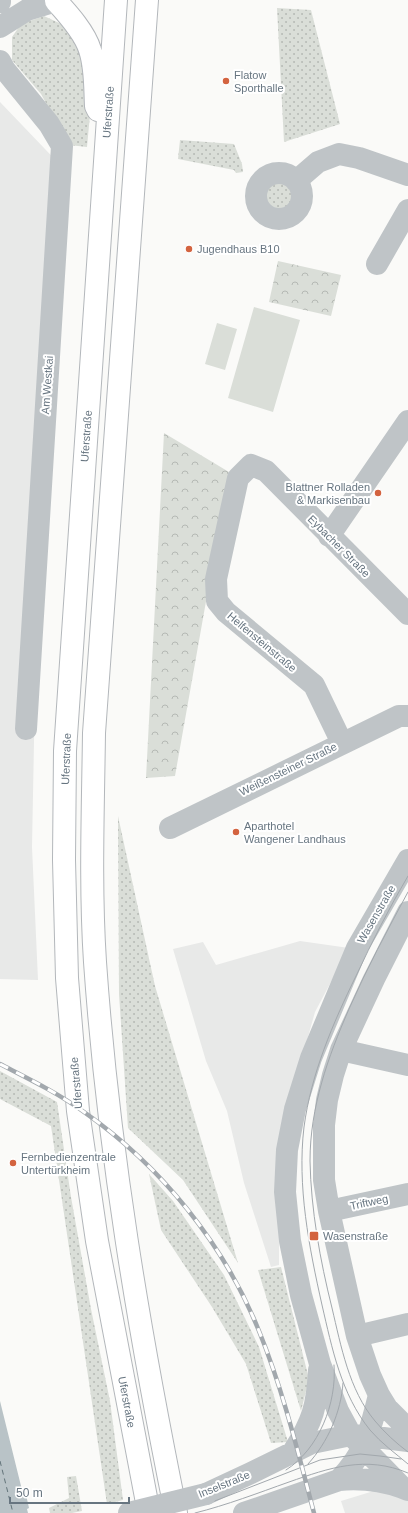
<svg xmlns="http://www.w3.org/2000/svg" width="408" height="1513" font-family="Helvetica,sans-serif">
	<defs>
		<pattern id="grass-dots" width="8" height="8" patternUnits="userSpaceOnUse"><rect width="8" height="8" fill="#daded8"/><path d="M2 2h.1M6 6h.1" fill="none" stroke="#b5b9b4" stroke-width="1.8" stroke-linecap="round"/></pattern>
		<pattern id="park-crowns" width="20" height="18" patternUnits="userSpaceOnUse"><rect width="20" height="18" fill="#daded8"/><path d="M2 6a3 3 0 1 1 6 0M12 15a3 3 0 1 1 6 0" fill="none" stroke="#b5b9b4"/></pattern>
	</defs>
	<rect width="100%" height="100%" fill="#fafaf8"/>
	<!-- built -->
	<path fill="#e8e9e8" d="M0,102L67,172L35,690L32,847L38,980L0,979Z
		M300,941L349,948L315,1012L285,1118L279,1196V1265L271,1267L244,1183L227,1111L206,1061L173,949L203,942L216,965Z
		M377,1490L408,1500V1513H345L341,1501Z"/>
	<!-- grass -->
	<path fill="url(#grass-dots)" d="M277,8L311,10L340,124L284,142Z
		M44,16L70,28L87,62L91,104L87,147L69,145L41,94L12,60V37L21,24Z
		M180,140L234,144L242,164L243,172L236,173L234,170L178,159Z
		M264 195a15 15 0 1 1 30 0a15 15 0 1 1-30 0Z
		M118,816L155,986L238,1263L183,1180L128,1128L119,994Z
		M0,1071L57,1102L71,1197L91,1309L110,1401L123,1500L107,1504L51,1126L0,1099Z
		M149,1174L173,1201L224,1275L259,1347L288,1442L271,1443L246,1364L212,1307L161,1230Z
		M281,1267L309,1379L301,1411L258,1270Z
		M76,1476L82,1511L72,1513H50L49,1508L69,1498L67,1477Z"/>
	<!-- park -->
	<path fill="url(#park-crowns)" d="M278,261L341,275L331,316L269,302Z
		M164,433L229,472L175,776L146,778Z"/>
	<!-- garden -->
	<path fill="#daded8" d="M254,307L300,320L273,412L228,398Z
		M217,323L237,329L225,370L205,364Z"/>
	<!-- water -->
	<path fill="#b9c3c7" d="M0,1401L22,1490H25L29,1508L27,1509L28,1513H0Z"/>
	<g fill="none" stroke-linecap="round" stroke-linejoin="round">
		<!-- ferry -->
		<path stroke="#627379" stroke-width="1" stroke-dasharray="5 4" stroke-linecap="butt" d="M0,1461L13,1513"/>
		<!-- highway casing -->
		<g stroke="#b3b7bb" stroke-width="24">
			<path id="highway" d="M116,0L65,751L64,860L67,978L78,1111L97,1241L149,1513
				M147,0L94,733C93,810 90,886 95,962C108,1148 139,1331 176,1513
				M56,1C68,14 85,33 90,50C96,68 95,88 96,106L98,110"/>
		</g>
		<!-- minor -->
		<path stroke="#bfc4c7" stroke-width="22" d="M0,2V0
			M0,27L27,10L56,1
			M0,61L5,70L49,124L62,146L26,729
			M256 196a23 23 0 1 1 46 0a23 23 0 1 1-46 0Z
			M296,181L318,162L339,154L359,158L408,175
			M377,264L408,210
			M329,536L408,421
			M342,743L314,685L226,612L217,601L216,579L238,478L251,465L266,471L408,614
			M170,828L399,716H408
			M408,860L357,948L311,1058L295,1109L287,1150L285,1192L290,1241L301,1295L320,1364L338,1411L351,1435L403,1488L408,1490
			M408,912L374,979L341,1050L333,1075L327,1100L324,1125V1180L329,1211L357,1336L370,1375L379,1395L387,1408L408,1429
			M341,1050L408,1065
			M329,1211L408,1194
			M357,1336L408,1324
			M293,1452C313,1421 317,1406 319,1370
			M339,1480C366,1452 370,1431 379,1395
			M206,1494L251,1473L312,1443L351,1435L368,1436L408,1441
			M244,1513L339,1480C361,1478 381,1480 403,1488"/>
		<!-- highway -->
		<use href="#highway" stroke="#fff" stroke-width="22"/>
		<!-- tram -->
		<path stroke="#a2a8ad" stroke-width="1" d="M408,876C389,908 372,942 356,976C333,1023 311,1074 304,1127C297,1186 309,1247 322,1305C332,1348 341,1394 370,1430C381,1443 395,1453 408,1464
			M408,892C387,931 367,968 349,1009C328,1057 310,1107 310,1161C311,1210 320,1260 332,1308C341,1346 349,1390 375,1421C385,1433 396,1443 408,1452
			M308,1464C328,1442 341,1412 343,1383
			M286,1470C319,1449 337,1403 334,1365
			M168,1513L207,1504L320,1460L360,1454L380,1456L401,1459
			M195,1513C227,1505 258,1493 289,1482C329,1468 366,1455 408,1473"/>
		<!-- rail casing -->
		<g stroke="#a2a8ad" stroke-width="4.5">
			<path id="rail" d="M0,1064C29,1079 58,1093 84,1112C161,1166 224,1244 259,1331C283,1390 298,1452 314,1513"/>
		</g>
		<!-- rail -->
		<use href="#rail" stroke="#fff" stroke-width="3" stroke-dasharray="9" stroke-linecap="butt"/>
		<!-- minor-bridge -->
		<path stroke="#bfc4c7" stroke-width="22" d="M129,1513L206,1494"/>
	</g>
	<!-- markers -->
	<g fill="#d3633f" stroke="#fff" stroke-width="1.5">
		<circle cx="226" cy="81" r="4"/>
		<circle cx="189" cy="249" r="4"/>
		<circle cx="378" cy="493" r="4"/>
		<circle cx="236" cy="832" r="4"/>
		<circle cx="13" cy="1163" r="4"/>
		<rect x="309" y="1231" width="10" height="10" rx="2"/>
	</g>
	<g text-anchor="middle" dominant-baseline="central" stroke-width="4" stroke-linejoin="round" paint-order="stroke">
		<!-- poi labels -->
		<g font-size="11" fill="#677580" stroke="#fff" text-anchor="start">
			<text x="234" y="75">Flatow<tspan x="234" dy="13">Sporthalle</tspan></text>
			<text x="197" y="249">Jugendhaus B10</text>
			<text x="370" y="487" text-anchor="end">Blattner Rolladen<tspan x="370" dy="13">&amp; Markisenbau</tspan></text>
			<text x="244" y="826">Aparthotel<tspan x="244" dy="13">Wangener Landhaus</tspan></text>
			<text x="21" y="1157">Fernbedienzentrale<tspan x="21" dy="13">Untertürkheim</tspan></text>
			<text x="323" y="1236">Wasenstraße</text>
		</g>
		<!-- street labels -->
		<g font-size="11" fill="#677580" stroke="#fff">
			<text transform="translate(108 112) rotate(-86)">Uferstraße</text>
			<text transform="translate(47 385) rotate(-86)">Am Westkai</text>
			<text transform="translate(86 436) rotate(-86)">Uferstraße</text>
			<text transform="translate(339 546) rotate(45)">Eybacher Straße</text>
			<text transform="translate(262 642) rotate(40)">Helfensteinstraße</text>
			<text transform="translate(66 759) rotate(-88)">Uferstraße</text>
			<text transform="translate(288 769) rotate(-26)">Weißensteiner Straße</text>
			<text transform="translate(376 914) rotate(-60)">Wasenstraße</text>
			<text transform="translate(76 1083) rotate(-95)">Uferstraße</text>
			<text transform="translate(369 1202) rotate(-12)">Triftweg</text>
			<text transform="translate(127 1402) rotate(79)">Uferstraße</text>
			<text transform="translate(224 1484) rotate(-22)">Inselstraße</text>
		</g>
	</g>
	<!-- scale -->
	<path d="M10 1497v6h119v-6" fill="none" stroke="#677580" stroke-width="2"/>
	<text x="16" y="1497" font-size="12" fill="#677580" stroke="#ffffff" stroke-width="3" paint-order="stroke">50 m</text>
</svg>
